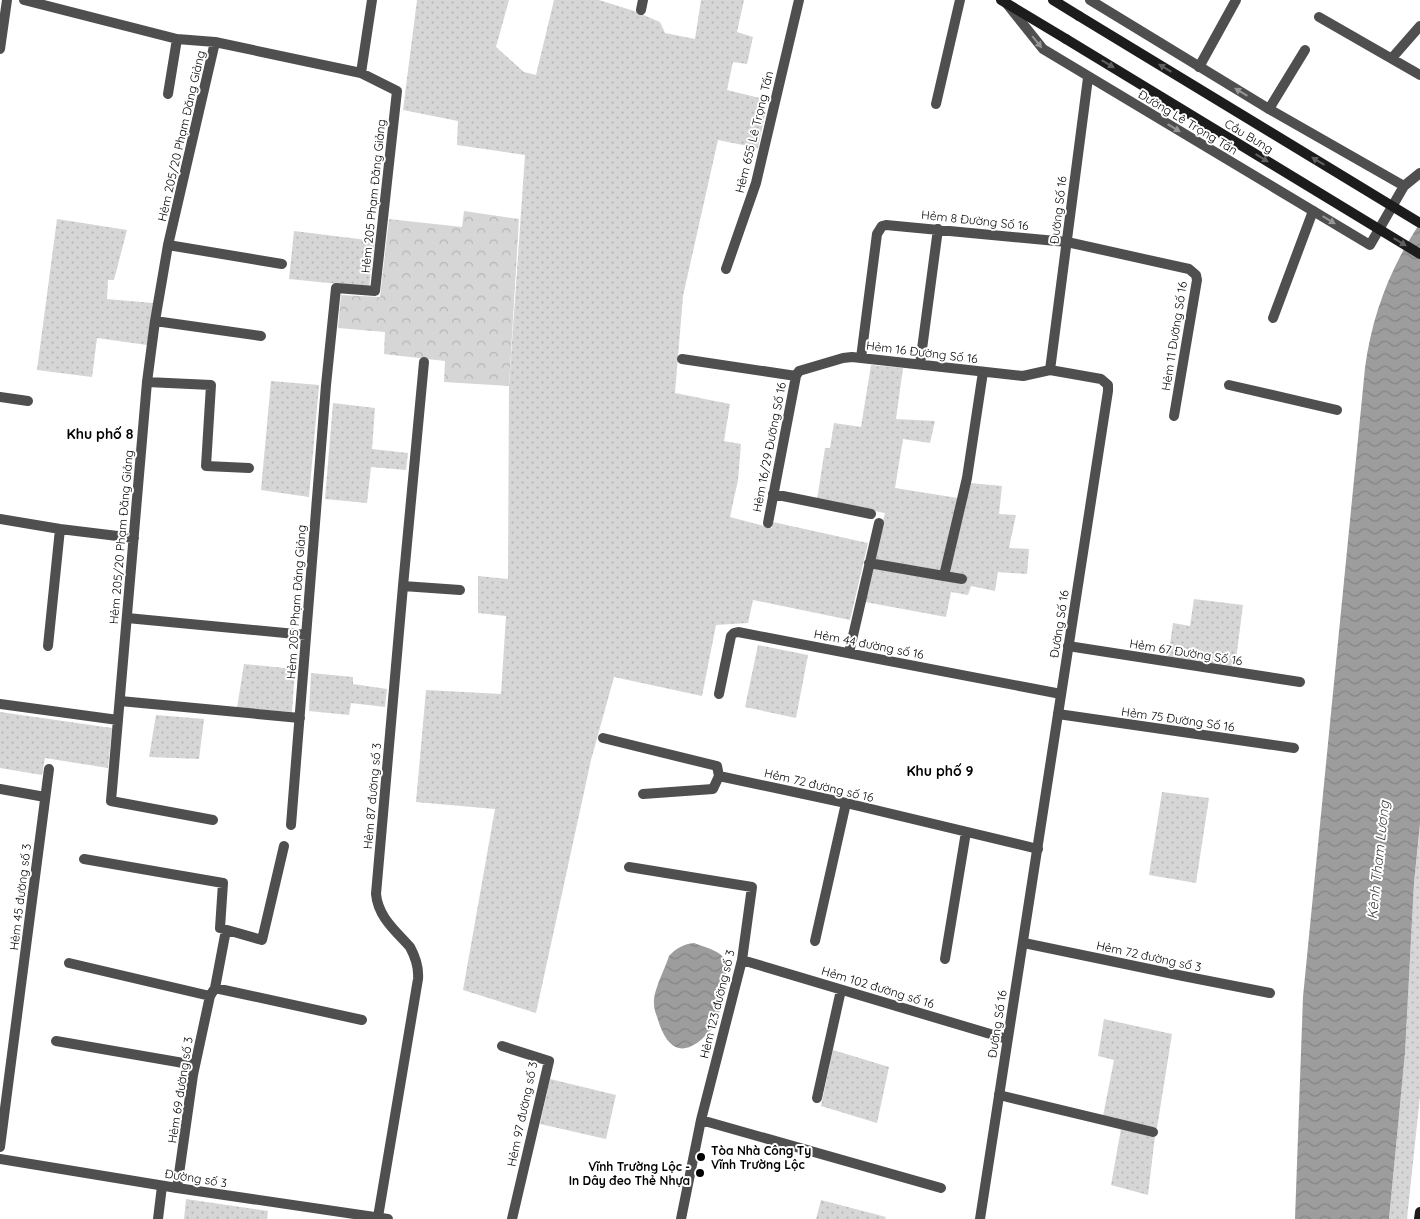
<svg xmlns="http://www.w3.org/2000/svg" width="1420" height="1219" font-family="Quicksand,sans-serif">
	<defs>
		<pattern id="grass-dots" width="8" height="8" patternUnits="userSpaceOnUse" patternTransform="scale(1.25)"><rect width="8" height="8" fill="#d6d6d6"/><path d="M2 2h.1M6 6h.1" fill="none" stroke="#b6b6b6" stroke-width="1.8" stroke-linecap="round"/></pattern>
		<pattern id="forest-crowns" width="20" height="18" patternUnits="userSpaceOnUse" patternTransform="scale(1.25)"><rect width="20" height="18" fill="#d6d6d6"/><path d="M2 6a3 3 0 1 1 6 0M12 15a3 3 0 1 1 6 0" fill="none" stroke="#b6b6b6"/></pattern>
		<pattern id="water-waves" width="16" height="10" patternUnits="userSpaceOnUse" patternTransform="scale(1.25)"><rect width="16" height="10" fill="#9d9d9d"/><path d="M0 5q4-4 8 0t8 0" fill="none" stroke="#858585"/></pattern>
	</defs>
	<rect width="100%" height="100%" fill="#fff"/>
	<!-- grass -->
	<path fill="url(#grass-dots)" d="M417,0H509L496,47L524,72L536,75L554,0H599L634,11L660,22L665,33L695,39L701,0H744L737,32L753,37L747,64L733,62L727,90L768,100L758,148L718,140L683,296L675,393L730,404L724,441L741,444L738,480L730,517L772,528L773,522L868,543L850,620L753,600L748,623L716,625L702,696L614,677L591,760L536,1013L463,990L495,809L416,802L426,690L501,694L506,616L478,613V576L508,579L509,386L525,155L457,145L458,121L403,110Z
		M57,219L127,230L114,280H108L107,299L153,303L147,345L97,338L92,377L37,370Z
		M294,231L375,241L369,287L289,279Z
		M871,365L903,368L896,419L935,421L930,443L903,439L895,488L958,498L942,572L873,561L885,513L817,500L825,448H830L834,423L861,427Z
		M271,381L319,385L309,497L261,490Z
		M333,403L375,408L372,449L408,453L406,470L371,467L367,503L325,499Z
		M970,483L1002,486L999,514L1016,515L1009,548L1029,549L1027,574L998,572L995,591L971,586L968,595L951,592L946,617L865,602L873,568L963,584L965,576L950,573Z
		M1194,599L1243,605L1235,667L1168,658L1173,623L1190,626Z
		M758,645L808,655L796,718L745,707Z
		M244,664L295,669L292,712L237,708Z
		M311,673L353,677V684L387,689L385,707L351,703L349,715L309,711Z
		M0,712L112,728L108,768L45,758L42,775L0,768Z
		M156,715L204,719L199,759L149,757Z
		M1162,792L1209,798L1196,883L1149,875Z
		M1420,826V1096L1407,1219H1389L1405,1053L1414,883Z
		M1104,1019L1172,1034L1157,1128L1103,1116L1114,1060L1098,1056Z
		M833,1050L889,1067L877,1123L821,1106Z
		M550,1079L616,1095L606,1139L540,1124Z
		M1121,1129L1155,1136L1148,1195L1111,1185Z
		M186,1199L268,1211L267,1219H184Z
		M821,1200L886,1217L885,1219H816Z"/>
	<!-- forest -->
	<path fill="url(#forest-crowns)" d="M464,211L519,219L509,386L444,382L445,361L384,354L385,332L338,328L341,295L380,297L389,219L462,227Z"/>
	<!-- water -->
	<path fill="url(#water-waves)" d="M1420,223V824L1414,883L1405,1053L1389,1219H1295L1303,997L1365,368C1372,315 1390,268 1420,223Z
		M694,943C708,949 727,951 727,968C724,984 723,1006 716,1021C713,1029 708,1033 702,1039C682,1056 669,1049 660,1026C658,1018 654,1011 654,1004C653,991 665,969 669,956C676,948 684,944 694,943Z"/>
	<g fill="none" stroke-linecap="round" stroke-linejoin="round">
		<!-- lane -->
		<path stroke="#4f4f4f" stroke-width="10" d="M24,0L177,39L215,42L361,73L397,91L375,291L336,288L326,385L291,825
			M641,10L643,0
			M1319,17L1420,75
			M0,49L7,0
			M1392,58L1420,26
			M1199,67L1236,0
			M361,73L372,0
			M168,94L177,39
			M936,104L960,0
			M1269,109L1305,50
			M168,245L282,264
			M726,269L756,183L799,0
			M1273,318L1313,211
			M155,321L261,336
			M861,358L877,234L882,226L886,225L1067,242L1189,269L1196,275L1197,280L1174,416
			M682,359L796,376
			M920,364L938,229
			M147,382L211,385L206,466L249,468
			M1229,385L1337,410
			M0,397L28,401
			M773,494L871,514
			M0,519L60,529L134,538
			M768,523L796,376L799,371L843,358L852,357L1023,376L1050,370
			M869,563L944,576L967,478L983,372
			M944,576L962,579
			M403,586L460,590
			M127,618L306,635
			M48,646L60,529
			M1068,646L1300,682
			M849,653L879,523
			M719,694L731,636L734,633L738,632L1061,694
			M120,701L300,718
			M0,704L118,720
			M1058,714L1294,748
			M603,738L717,766L719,776L846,803L1038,849
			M0,789L45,797
			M643,794L713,789L719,776
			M213,820L111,801L147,382L155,321L168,245L215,42
			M84,859L223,883L220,928L262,940L284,846
			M629,867L752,887L742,960L701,1120L681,1219
			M815,941L846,803
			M1024,943L1183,976L1270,993
			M945,959L966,832
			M742,960L1007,1039
			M69,963L210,996L215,988L362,1020
			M215,988L226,930
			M56,1041L195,1065
			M502,1046L549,1061L512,1219
			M999,1095L1153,1132
			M817,1098L841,990
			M701,1120L941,1188
			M0,1147L49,769
			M177,1188L193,1075L210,996
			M378,1217L418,979C419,967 416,958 410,947C396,931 378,917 376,894L403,586L424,362
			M158,1219L162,1186"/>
		<!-- street -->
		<path stroke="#4f4f4f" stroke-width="10" d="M1090,0L1269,109L1404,186
			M1007,4L1043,49L1370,245L1404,186L1420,173
			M0,1159L177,1188L388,1219
			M980,1219L1108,391V385L1101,379L1050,370L1088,78"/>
		<!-- secondary -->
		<path stroke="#1c1c1c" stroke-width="10" d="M1001,0L1066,39
			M1053,0L1079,16
			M1419,1219L1420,1212"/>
		<!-- secondary-bridge -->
		<path stroke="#1c1c1c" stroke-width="10" d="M1079,16L1420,223
			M1066,39L1420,254"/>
	</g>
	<!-- one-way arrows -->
	<defs><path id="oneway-solid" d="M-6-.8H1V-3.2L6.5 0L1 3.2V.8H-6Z" transform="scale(1.25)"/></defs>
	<g fill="#959595">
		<use href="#oneway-solid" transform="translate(1037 42) rotate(51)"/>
		<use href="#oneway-solid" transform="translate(1241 92) rotate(-149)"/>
		<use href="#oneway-solid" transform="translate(1174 128) rotate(31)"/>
		<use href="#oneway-solid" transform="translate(1329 220) rotate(31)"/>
	</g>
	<g fill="#606060">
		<use href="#oneway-solid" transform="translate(1108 64) rotate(31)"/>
		<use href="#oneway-solid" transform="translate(1165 68) rotate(-149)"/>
		<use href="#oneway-solid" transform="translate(1262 158) rotate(31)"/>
		<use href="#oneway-solid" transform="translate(1318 161) rotate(-149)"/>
		<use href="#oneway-solid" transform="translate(1400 242) rotate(31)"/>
	</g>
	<!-- markers -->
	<g fill="#000" stroke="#fff" stroke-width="2">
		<circle cx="701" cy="1157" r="5"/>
		<circle cx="700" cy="1173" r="5"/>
	</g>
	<g text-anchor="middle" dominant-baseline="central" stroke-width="4" stroke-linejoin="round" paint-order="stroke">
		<!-- street labels -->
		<g font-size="12" fill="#000" stroke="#fff">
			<text transform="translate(1188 122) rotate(31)">Đường Lê Trọng Tấn</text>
			<text transform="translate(754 132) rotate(-76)">Hẻm 655 Lê Trọng Tấn</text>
			<text transform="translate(181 136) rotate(-77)">Hẻm 205/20 Phạm Đăng Giảng</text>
			<text transform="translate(1249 136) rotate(31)">Cầu Bưng</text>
			<text transform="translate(373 196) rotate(-84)">Hẻm 205 Phạm Đăng Giảng</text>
			<text transform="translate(1058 210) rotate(-83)">Đường Số 16</text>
			<text transform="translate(975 220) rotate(6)">Hẻm 8 Đường Số 16</text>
			<text transform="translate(1174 336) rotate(-81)">Hẻm 11 Đường Số 16</text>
			<text transform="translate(922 352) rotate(7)">Hẻm 16 Đường Số 16</text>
			<text transform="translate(769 447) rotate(-79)">Hẻm 16/29 Đường Số 16</text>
			<text transform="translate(121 537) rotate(-85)">Hẻm 205/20 Phạm Đăng Giảng</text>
			<text transform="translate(296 602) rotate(-86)">Hẻm 205 Phạm Đăng Giảng</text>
			<text transform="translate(1059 624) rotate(-81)">Đường Số 16</text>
			<text transform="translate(869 644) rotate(11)">Hẻm 44 đường số 16</text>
			<text transform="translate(1186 652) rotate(9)">Hẻm 67 Đường Số 16</text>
			<text transform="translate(1178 719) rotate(8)">Hẻm 75 Đường Số 16</text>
			<text transform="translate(819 785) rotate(13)">Hẻm 72 đường số 16</text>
			<text transform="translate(372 796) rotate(-85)">Hẻm 87 đường số 3</text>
			<text transform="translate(20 897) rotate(-83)">Hẻm 45 đường số 3</text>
			<text transform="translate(1149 956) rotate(12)">Hẻm 72 đường số 3</text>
			<text transform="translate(878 987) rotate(17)">Hẻm 102 đường số 16</text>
			<text transform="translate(717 1004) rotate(-76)">Hẻm 123 đường số 3</text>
			<text transform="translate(997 1024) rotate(-81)">Đường Số 16</text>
			<text transform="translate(180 1090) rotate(-81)">Hẻm 69 đường số 3</text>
			<text transform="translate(522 1114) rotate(-78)">Hẻm 97 đường số 3</text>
			<text transform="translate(196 1178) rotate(9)">Đường số 3</text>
		</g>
		<!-- poi labels -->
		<g font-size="12" font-weight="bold" fill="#000" stroke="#fff" text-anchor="start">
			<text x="711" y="1150">Tòa Nhà Công Ty<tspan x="711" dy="14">Vĩnh Trường Lộc</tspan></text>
			<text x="690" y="1166" text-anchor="end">Vĩnh Trường Lộc -<tspan x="690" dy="14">In Dây đeo Thẻ Nhựa</tspan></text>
		</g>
		<!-- neighbourhood labels -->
		<g font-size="14" font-weight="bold" fill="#000" stroke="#fff">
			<text x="100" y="434">Khu phố 8</text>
			<text x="940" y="771">Khu phố 9</text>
		</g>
		<!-- water labels -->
		<g font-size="14" font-style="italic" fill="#3e3e3e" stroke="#fff">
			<text transform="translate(1378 860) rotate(-84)">Kênh Tham Lương</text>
		</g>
	</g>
</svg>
